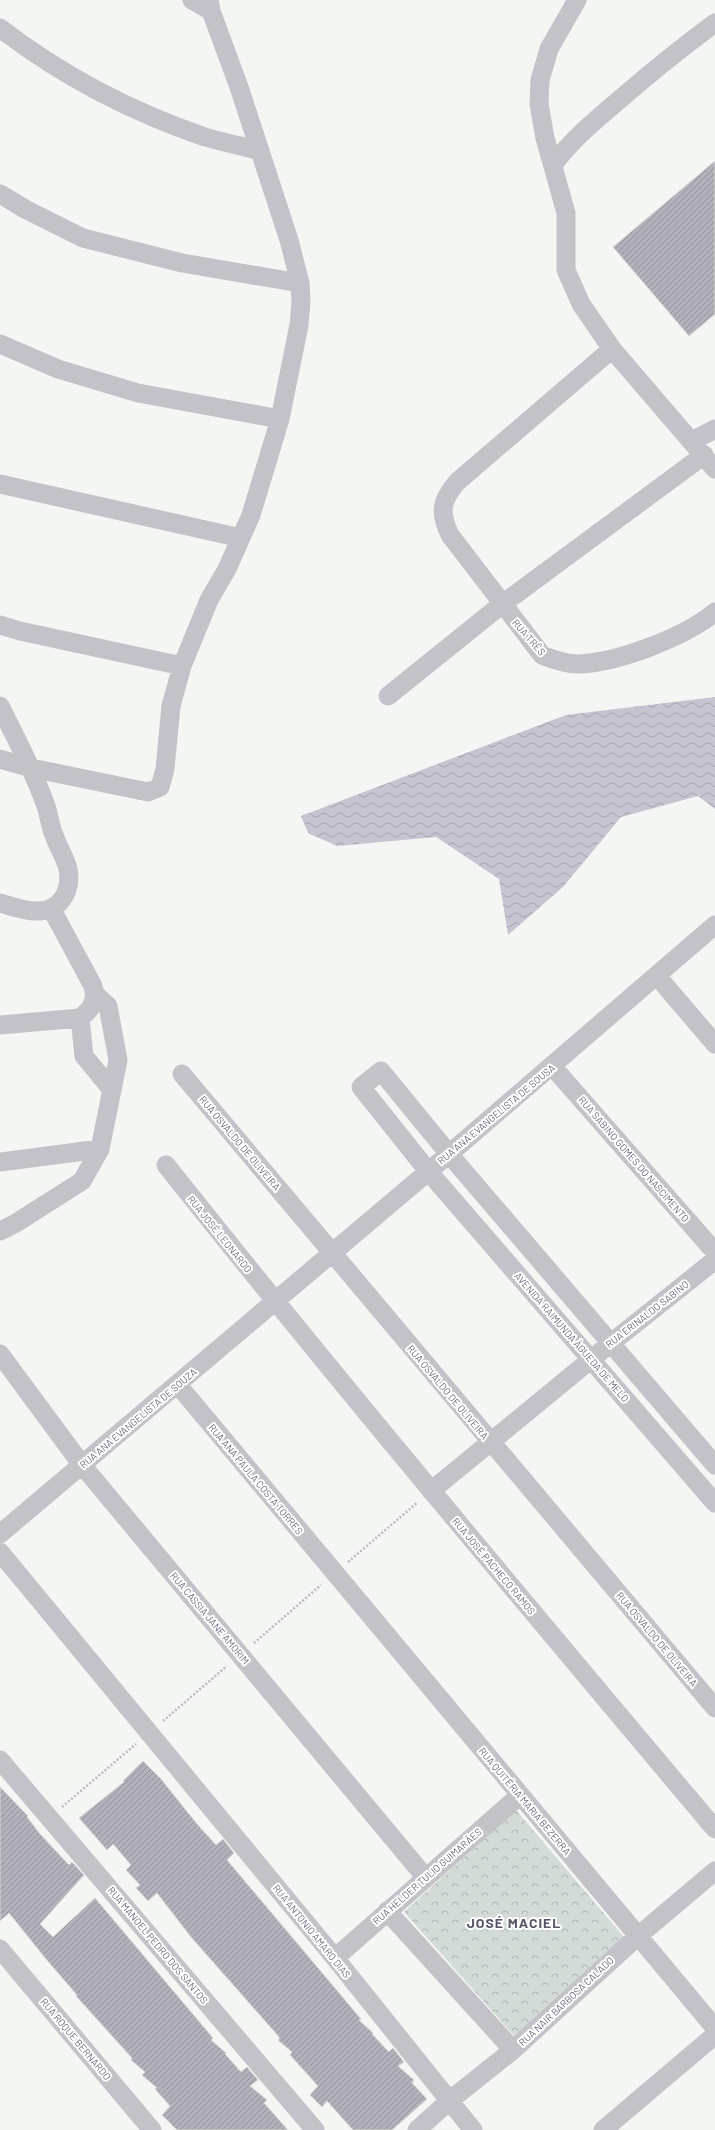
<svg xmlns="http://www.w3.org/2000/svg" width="715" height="2130" font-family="Barlow,sans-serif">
	<defs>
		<pattern id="forest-crowns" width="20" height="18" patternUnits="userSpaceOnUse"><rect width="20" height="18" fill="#d3dbd7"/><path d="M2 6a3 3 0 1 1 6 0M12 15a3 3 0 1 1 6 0" fill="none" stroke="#afb5b4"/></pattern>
		<pattern id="water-waves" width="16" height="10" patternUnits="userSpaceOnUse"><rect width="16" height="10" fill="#c5c4d0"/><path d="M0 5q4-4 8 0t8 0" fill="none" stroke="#a4a3ae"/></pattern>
		<pattern id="building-hatch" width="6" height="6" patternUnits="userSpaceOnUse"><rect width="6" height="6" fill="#b2b0ba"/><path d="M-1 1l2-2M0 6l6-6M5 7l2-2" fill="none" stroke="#95939d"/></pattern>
	</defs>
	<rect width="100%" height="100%" fill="#f4f6f4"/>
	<!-- forest -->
	<path fill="url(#forest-crowns)" d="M516,1810L624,1937L515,2037L404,1912Z"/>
	<!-- water -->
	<path fill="url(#water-waves)" d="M715,697V809L698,796L621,817L563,887L508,935L499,879L436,837L337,846L308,833L301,816L566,715Z"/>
	<!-- building -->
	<path fill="url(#building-hatch)" stroke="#d7d8d6" d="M715,161V314L689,336L613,247Z
		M143,1761L161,1779L197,1824L216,1845L223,1839L234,1853L227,1860L361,2019L359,2020L373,2033L372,2034L389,2052L393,2048L404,2062L398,2066L414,2080L412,2083L427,2099L392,2130H353L327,2101L322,2107L310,2095L318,2086L290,2055L292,2052L278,2040L280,2038L191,1937L157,1893L148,1901L136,1888L140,1885L126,1870L131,1865L113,1844L107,1850L79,1818L124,1782L123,1781Z
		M0,1787L28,1816L27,1817L40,1834L69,1865L72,1862L84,1875L40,1924L53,1937L95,1898L213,2038L211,2040L226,2053L225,2054L241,2072L247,2067L258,2080L250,2086L267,2100L264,2103L288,2130H177L162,2115L170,2106L155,2089L157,2088L142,2075L145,2072L131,2060L132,2058L76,1996L77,1995L46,1959L9,1913L0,1921Z"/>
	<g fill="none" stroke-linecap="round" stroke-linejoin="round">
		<!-- path -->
		<path stroke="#bbbabf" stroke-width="2.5" stroke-dasharray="2 2" stroke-linecap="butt" d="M348,1562L418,1502
			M254,1643L321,1585
			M163,1721L227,1666
			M62,1807L136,1744"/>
		<!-- minor -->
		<path stroke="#c4c2c9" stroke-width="19" d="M192,0L211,11
			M577,0L549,49L540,80L539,104L545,138L566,213V270L581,304L612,349L715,469
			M0,28C61,75 132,112 205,137C222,142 241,146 258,150
			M553,165C573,138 599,117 625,95C654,70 684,46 715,23
			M0,194L25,209L83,238L182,263L300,283
			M0,344L58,369L138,393L280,419
			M612,349L457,482C441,501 439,512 450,535L542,655C554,660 565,664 578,664C617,663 685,637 715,612
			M692,441L715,429
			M0,484L241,538
			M0,625L20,631L182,666
			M388,696L501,605L704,455
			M0,706C16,739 34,771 46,806C49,815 50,826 54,835C58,847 65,857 68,869C72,891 60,912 36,911C24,911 11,906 0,903
			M0,759L31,768L148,792L160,787L165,769L171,706L182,666L209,600L227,569L251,515L280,419L299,325L301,302L300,283L289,240L239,87L211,11L209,0
			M657,976L715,1044
			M80,1018L84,1056L112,1090
			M0,1025L80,1018C92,1009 97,1001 93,986L51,908
			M552,1066L715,1252
			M182,1074L715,1708
			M0,1162L100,1149
			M166,1165C345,1390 530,1609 715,1829
			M0,1231L16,1223L82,1181L100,1149L118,1060L108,1006L95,994
			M0,1354L82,1465L426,1878
			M178,1385L715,2028
			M715,1465L449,1154L381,1071L361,1087L428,1171L715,1503
			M431,1491L611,1343L715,1260
			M0,1534L449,1154L715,925
			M0,1552L335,1958L473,2130
			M0,1760L315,2130
			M387,1911L513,2050
			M0,1949L152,2130
			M335,1958L520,1795
			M417,2130L449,2101L513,2050L638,1936L715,1871
			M603,2130L715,2035"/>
	</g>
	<g text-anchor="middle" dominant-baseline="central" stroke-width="4" stroke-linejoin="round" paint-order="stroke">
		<!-- street labels -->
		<g font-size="10" fill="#6e6882" stroke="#fff">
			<text transform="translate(529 637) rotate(49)">RUA TRÊS</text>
			<text transform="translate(496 1114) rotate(-40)">RUA ANA EVANGELISTA DE SOUSA</text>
			<text transform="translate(240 1143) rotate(50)">RUA OSVALDO DE OLIVEIRA</text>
			<text transform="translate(634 1159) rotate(49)">RUA SABINO GOMES DO NASCIMENTO</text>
			<text transform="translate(220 1234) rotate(51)">RUA JOSÉ LEONARDO</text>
			<text transform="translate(647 1314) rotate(-38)">RUA ERINALDO SABINO</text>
			<text transform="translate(572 1337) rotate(49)">AVENIDA RAIMUNDA ÀGUEDA DE MELO</text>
			<text transform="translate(448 1392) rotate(50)">RUA OSVALDO DE OLIVEIRA</text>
			<text transform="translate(138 1418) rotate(-40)">RUA ANA EVANGELISTA DE SOUZA</text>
			<text transform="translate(256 1479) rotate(50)">RUA ANA PAULA COSTA TORRES</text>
			<text transform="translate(494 1566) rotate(50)">RUA JOSÉ PACHECO RAMOS</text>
			<text transform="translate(210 1618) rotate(50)">RUA CASSIA JANE AMORIM</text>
			<text transform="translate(657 1639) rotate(50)">RUA OSVALDO DE OLIVEIRA</text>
			<text transform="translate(525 1801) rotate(50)">RUA QUITÉRIA MARIA BEZERRA</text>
			<text transform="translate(427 1876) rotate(-41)">RUA HELDER TULIO GUIMARÃES</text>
			<text transform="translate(312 1931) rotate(51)">RUA ANTONIO AMARO DIAS</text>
			<text transform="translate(158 1945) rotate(50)">RUA MANOEL PEDRO DOS SANTOS</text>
			<text transform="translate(566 2001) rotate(-43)">RUA NAIR BARBOSA CALADO</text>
			<text transform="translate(76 2039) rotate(50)">RUA ROQUE BERNARDO</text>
		</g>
		<!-- district labels -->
		<g font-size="14" font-weight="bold" letter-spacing="1" fill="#595568" stroke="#fff">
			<text x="514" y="1922">JOSÉ MACIEL</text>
		</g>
	</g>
</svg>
